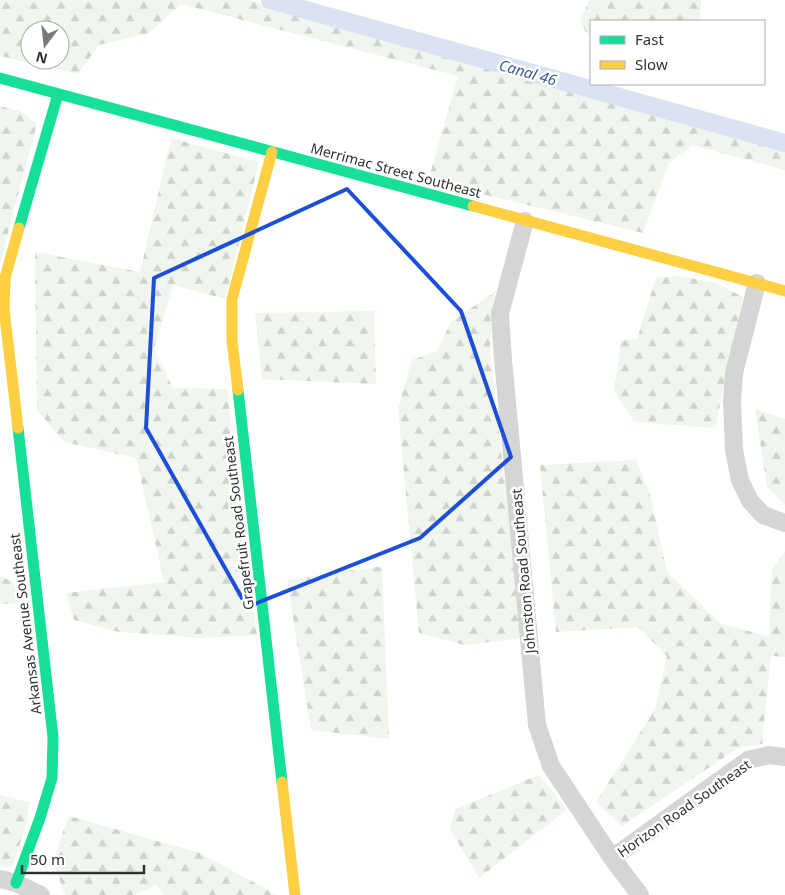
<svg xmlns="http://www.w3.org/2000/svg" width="785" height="895" font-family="'Noto Sans',sans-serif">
	<defs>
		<pattern id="forest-firs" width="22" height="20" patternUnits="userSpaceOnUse" patternTransform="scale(1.25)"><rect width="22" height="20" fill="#f0f6ed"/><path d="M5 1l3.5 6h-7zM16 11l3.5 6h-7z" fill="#ced3cc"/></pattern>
	</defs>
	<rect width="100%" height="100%" fill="#fff"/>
	<!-- forest -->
	<path fill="url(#forest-firs)" fill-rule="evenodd" d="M0,0H248L785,150V170L692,145L669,163L643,233L428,181L458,76L181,4L149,33L99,45L78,74L0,56ZM30,30H60V60H30Z
		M589,0H701L700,21H591V34L586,32L580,21Z
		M0,106L22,112L37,124L0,263Z
		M171,138L259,162L225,299L173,285L154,349L173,388L227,389L257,635L202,638L119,632L74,620L66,593L164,582L136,458L64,442L37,410L35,252L140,272Z
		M680,276L716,283L743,297L715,428L634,422L614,391L621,341L637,339L656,278Z
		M496,291L493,302L490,351L522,638L464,645L419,633L398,409L412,360L437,351L451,322Z
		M374,311L376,384L262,379L255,313Z
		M755,409L785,419V505L767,486Z
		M636,460L650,494L667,572L720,623L769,637L772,570L785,551V657L771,656L762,744L738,748L622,826L596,802L655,709L667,656L638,627L556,632L540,465Z
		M382,566L389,739L311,730L287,580Z
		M0,576L13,582L21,603L0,604Z
		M539,775L567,810L479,878L450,829L455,809Z
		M0,795L29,802L27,822L12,868L0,866Z
		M69,816L200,853L277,895H164L156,885L135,895H65L54,864L61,837Z"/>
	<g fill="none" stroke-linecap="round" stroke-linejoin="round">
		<!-- canal -->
		<path stroke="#dbe2f3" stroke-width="18" d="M270,0L785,143"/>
		<!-- street -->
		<path stroke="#d5d5d5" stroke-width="18" d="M525,221L500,314L503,359L537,725L551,766L612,858L640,895
			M757,283L734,373L732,401L734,450L740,480L750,501L763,515L785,523
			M612,858L748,760L769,755L785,757
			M0,879L16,883L41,895"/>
		<!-- fast -->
		<path stroke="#16e098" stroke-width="11" d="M0,78L473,206
			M19,228L58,94
			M238,390L282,782
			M16,883L40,818L52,778L53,737L18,428"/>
		<!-- slow -->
		<path stroke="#ffcf43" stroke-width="11" d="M473,206L785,291
			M238,390L232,341V299L272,152
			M18,428L4,309L5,278L19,228
			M282,782L295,895"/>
	</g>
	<!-- marked area -->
	<path fill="none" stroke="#1d4ed8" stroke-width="4" stroke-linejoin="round" d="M347,189L461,311L511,457L420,538L247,607L146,428L154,278Z"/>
	<g text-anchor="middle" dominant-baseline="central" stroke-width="5" stroke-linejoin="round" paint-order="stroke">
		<!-- street labels -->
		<g font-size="14" fill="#313131" stroke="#fff">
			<text transform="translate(396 170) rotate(15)">Merrimac Street Southeast</text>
			<text transform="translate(238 523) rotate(-97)">Grapefruit Road Southeast</text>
			<text transform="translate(523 571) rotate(-95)">Johnston Road Southeast</text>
			<text transform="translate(25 624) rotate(-97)">Arkansas Avenue Southeast</text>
			<text transform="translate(684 808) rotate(-35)">Horizon Road Southeast</text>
		</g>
		<!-- water labels -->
		<g font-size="15" font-style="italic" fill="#3a5998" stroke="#fff">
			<text transform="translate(528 72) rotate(16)">Canal 46</text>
		</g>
	</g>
	<!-- legend -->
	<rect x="590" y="20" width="175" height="65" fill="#ffffff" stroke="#adadad"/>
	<rect x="600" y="36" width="25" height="8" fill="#16e098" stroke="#adadad"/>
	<text x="635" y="45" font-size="15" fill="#313131">Fast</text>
	<rect x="600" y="61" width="25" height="8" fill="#ffcf43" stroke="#adadad"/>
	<text x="635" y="70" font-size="15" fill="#313131">Slow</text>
	<!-- north arrow -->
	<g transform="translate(45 45) rotate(195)"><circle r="24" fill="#ffffff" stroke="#adadad"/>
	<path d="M0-4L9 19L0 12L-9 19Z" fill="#797979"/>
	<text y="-8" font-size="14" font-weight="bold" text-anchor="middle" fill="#313131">N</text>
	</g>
	<!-- scale -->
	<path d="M22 865v8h122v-8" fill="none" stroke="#313131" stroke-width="2.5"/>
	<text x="30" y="865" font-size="15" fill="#313131" stroke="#ffffff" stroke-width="4" paint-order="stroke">50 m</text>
</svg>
